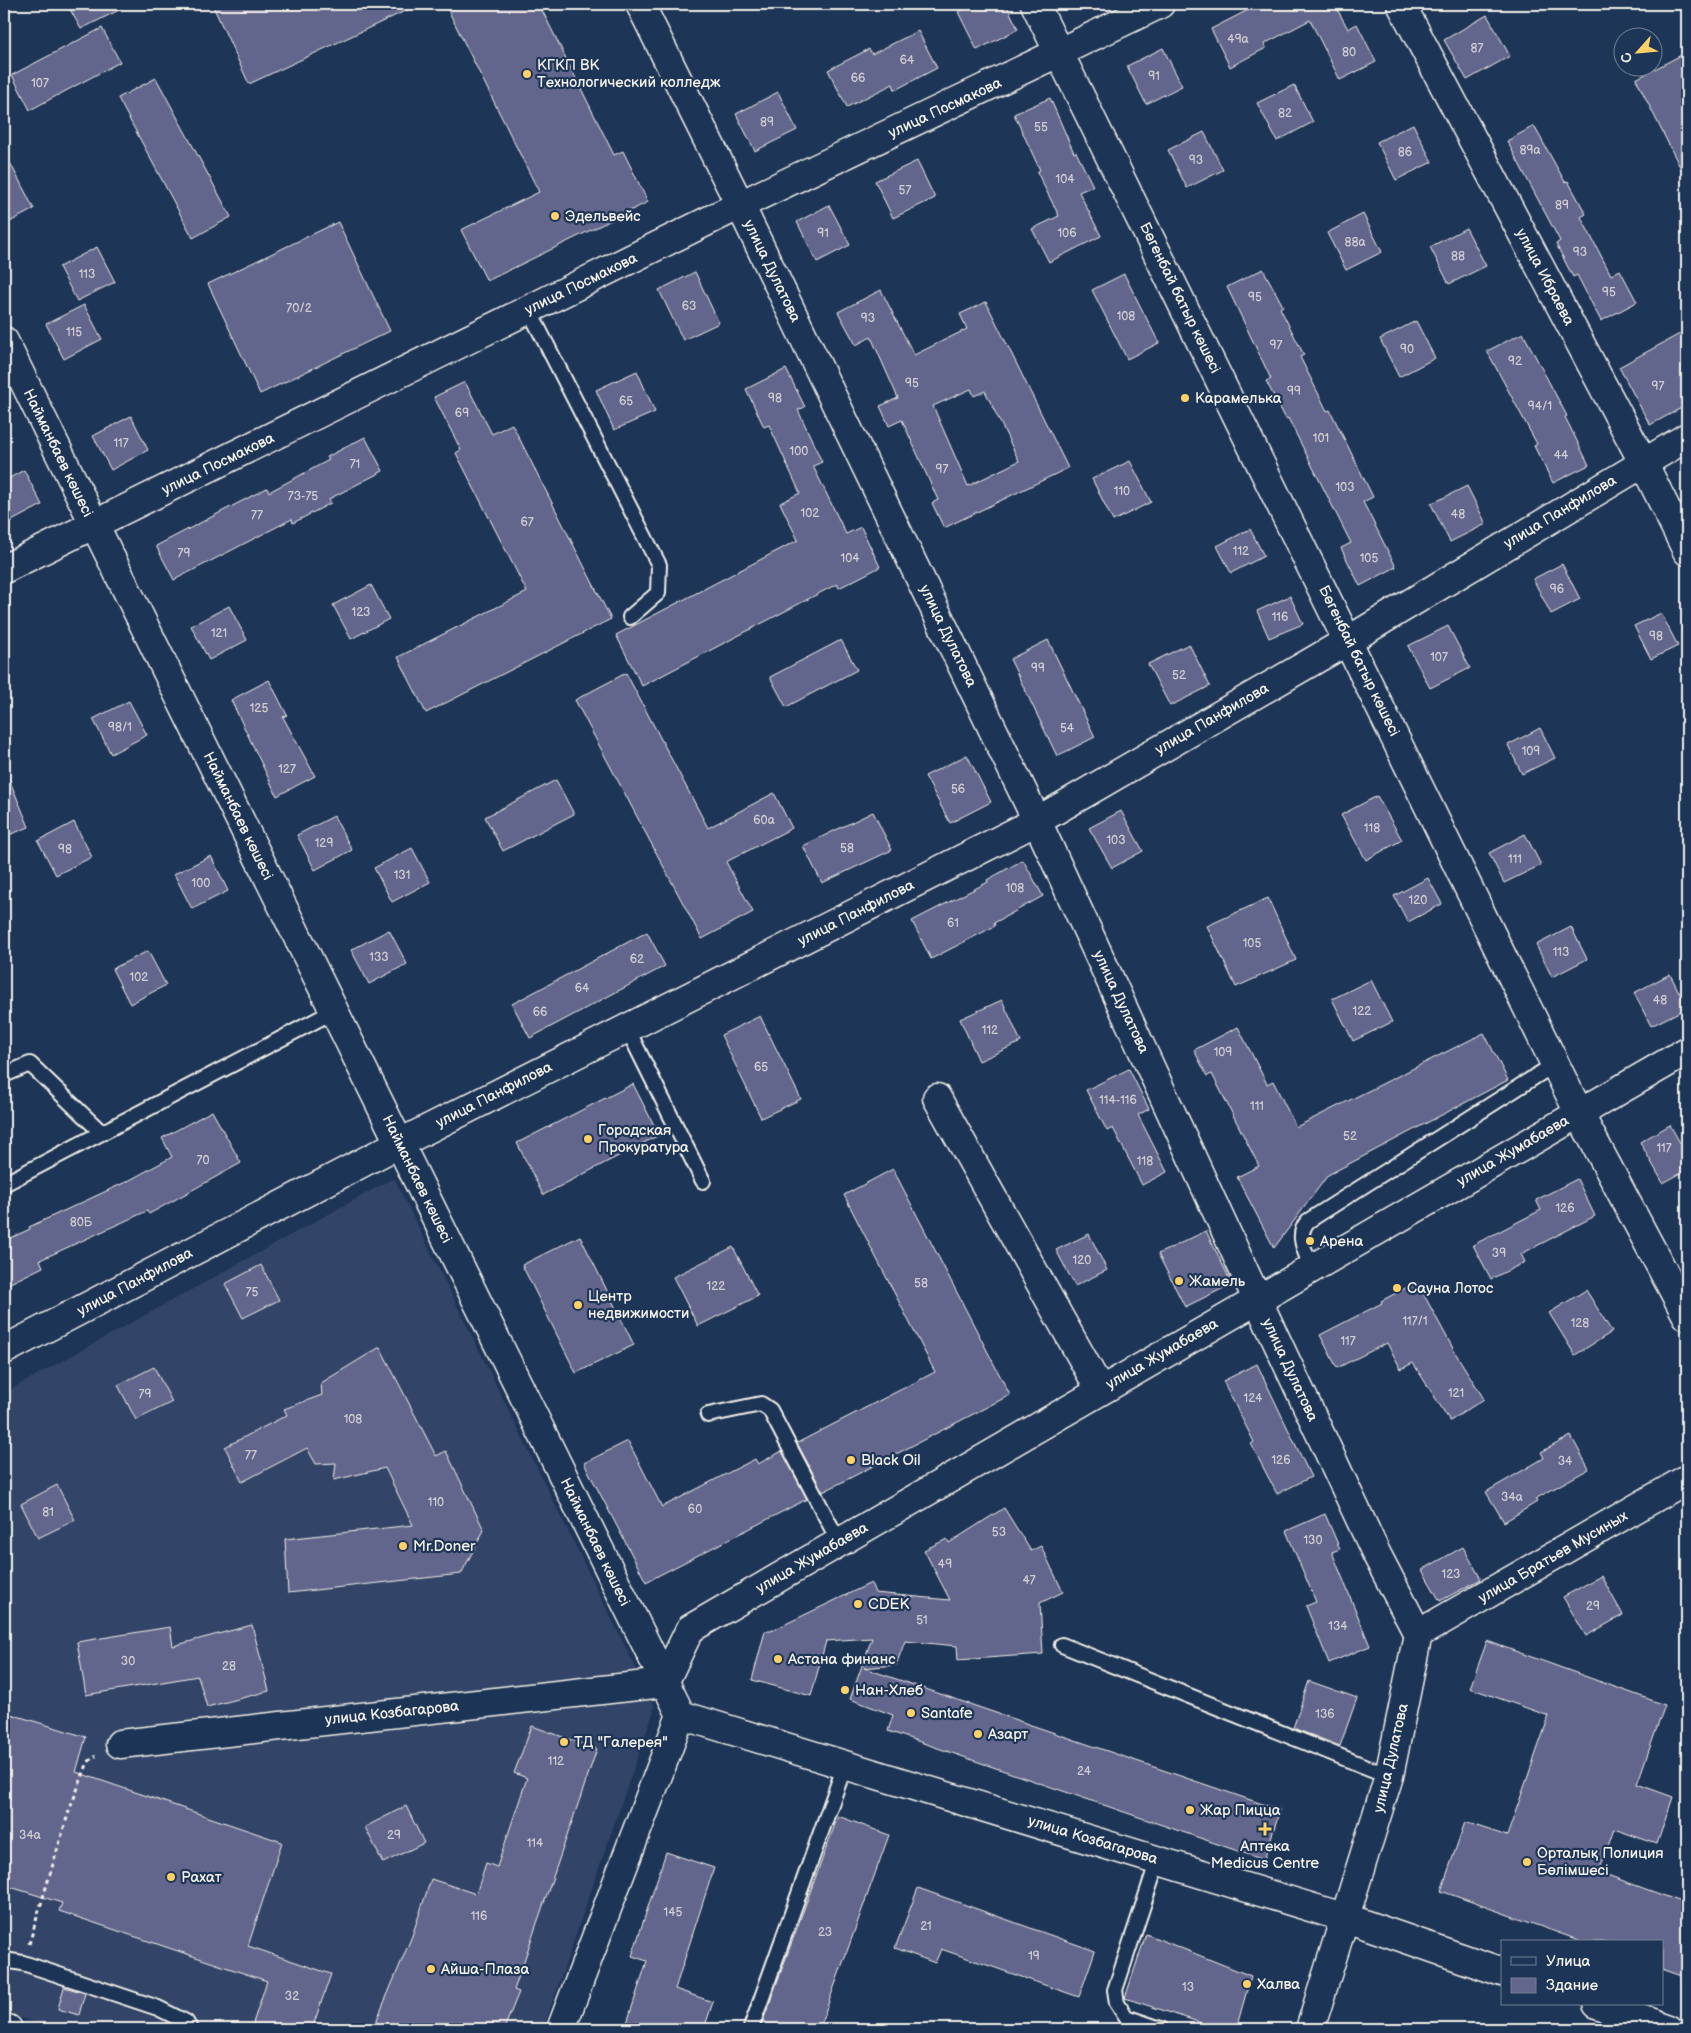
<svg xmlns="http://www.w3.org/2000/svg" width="1691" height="2033" font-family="'Balsamiq Sans',sans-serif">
	<rect width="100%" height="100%" fill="#1d3557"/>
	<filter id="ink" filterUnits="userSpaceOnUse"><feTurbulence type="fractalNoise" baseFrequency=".02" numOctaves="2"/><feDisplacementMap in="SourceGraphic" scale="10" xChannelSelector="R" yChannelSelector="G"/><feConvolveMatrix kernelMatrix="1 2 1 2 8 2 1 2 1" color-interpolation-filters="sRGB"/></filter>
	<g filter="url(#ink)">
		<!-- built -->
		<path fill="#324467" d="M394,1178L655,1707L543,2029H53L4,2012V1393Z"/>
		<!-- building -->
		<path fill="#63668c" stroke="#f4f1e8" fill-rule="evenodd" d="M67,4H131L81,29Z
			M212,4H420L249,84Z
			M445,4H539L614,155L623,151L648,202L487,281L461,230L539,192Z
			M974,4H1006L1018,29L977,50L958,12Z
			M1260,4H1342L1336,7L1348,29L1357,24L1376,62L1340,80L1310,20L1264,44L1266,48L1230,67L1211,29Z
			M1487,15L1510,56L1467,80L1444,40Z
			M102,28L120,62L30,110L12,75Z
			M918,31L937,68L895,90L893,84L847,107L828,70L869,49L872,54Z
			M1163,48L1182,86L1146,104L1127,66Z
			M1687,52V181L1636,79Z
			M156,78L231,217L193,238L118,98Z
			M1294,85L1313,122L1277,141L1257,103Z
			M778,92L797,130L755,151L736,114Z
			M1050,98L1074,153L1076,152L1093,186L1079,192L1101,236L1049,262L1032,229L1059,216L1037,172L1040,170L1014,114Z
			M1413,124L1432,162L1396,180L1377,142Z
			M1534,126L1565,182L1568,181L1586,214L1581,217L1611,275L1620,270L1637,302L1601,321L1577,275L1573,277L1556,244L1560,241L1507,141Z
			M1204,132L1223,170L1187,188L1168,150Z
			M4,151L34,209L4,225Z
			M917,161L935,198L893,218L875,181Z
			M829,205L850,245L817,262L797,222Z
			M1363,214L1382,252L1346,270L1327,233Z
			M338,222L390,331L260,394L208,284Z
			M1466,228L1486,266L1449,284L1430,247Z
			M97,247L115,282L77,301L59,267Z
			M1263,269L1283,306L1280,308L1304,355L1300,357L1327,411L1330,410L1373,497L1363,502L1396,567L1360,586L1341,548L1351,543L1288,418L1286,419L1266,381L1271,379L1227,287Z
			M695,272L719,323L683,340L659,290Z
			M1124,274L1159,343L1127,359L1092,290Z
			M881,290L914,355L967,329L960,314L986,302L1068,468L944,528L932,503L938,500L902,420L889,426L880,406L898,398L871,337L856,345L838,312ZM971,389L974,396L985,391L1019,461L968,486L933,406Z
			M84,305L102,339L64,359L46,324Z
			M1416,321L1435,358L1399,377L1380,339Z
			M1687,330V405L1650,425L1619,367Z
			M1523,333L1567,416L1565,417L1589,465L1553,483L1534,446L1537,444L1487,351Z
			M786,369L805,407L798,410L822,462L813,466L846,534L861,527L880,567L839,588L837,584L642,686L616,635L798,540L780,503L800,493L769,425L764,427L746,389Z
			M637,371L655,412L614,430L596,390Z
			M465,382L492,434L512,424L611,619L426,713L398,657L527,592L456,453L461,450L434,397Z
			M131,416L148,450L111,470L93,436Z
			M365,437L383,471L329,499L331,503L293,523L292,519L174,580L156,546L267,488L269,492L329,460L327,457Z
			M1130,461L1151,502L1113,521L1092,479Z
			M24,470L42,505L4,525V481Z
			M1467,486L1486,524L1450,542L1431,504Z
			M1250,529L1264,556L1231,573L1217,546Z
			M1562,564L1580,599L1551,614L1533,579Z
			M371,585L389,619L351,639L333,605Z
			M1290,596L1303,624L1269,638L1257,611Z
			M229,606L247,640L209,660L191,626Z
			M1661,613L1678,646L1651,659L1634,626Z
			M1448,626L1470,668L1430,688L1408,646Z
			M841,640L857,670L786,707L770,677Z
			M1048,640L1095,737L1057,756L1010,659Z
			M1189,644L1210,686L1170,706L1148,664Z
			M626,673L708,828L774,793L792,828L726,862L753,912L702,939L575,700Z
			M269,680L287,715L283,717L315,776L277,796L231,700Z
			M129,701L147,735L111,754L93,719Z
			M1540,728L1555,758L1522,774L1508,745Z
			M967,755L991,802L950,823L925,776Z
			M4,767L29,827L4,837Z
			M556,780L574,814L503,851L485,817Z
			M1377,796L1402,840L1366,860L1341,815Z
			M1121,811L1143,851L1112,868L1089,828Z
			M873,812L892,850L822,883L803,846Z
			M334,816L352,850L315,870L297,835Z
			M74,822L92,857L56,875L38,841Z
			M1525,834L1541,865L1504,883L1489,853Z
			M412,848L430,882L392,902L374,868Z
			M211,856L228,891L192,909L174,874Z
			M1023,860L1043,896L994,923L995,926L931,959L912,921L988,882L987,880Z
			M1428,878L1442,904L1408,922L1394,896Z
			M1268,898L1296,960L1236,987L1207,926Z
			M1571,927L1587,959L1552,977L1536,945Z
			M389,930L407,964L369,984L351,950Z
			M647,932L665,966L530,1038L512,1004Z
			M148,951L166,985L130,1004L112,969Z
			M1670,974L1687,1008L1651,1026L1634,993Z
			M1371,980L1392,1022L1353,1041L1332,999Z
			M1002,1000L1021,1042L979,1061L960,1019Z
			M760,1016L801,1099L761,1118L721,1035Z
			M1238,1027L1267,1084L1273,1081L1296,1127L1484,1033L1508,1080L1328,1175L1274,1248L1237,1177L1259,1166L1212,1074L1207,1076L1194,1050Z
			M1129,1069L1149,1109L1138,1115L1167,1172L1142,1185L1113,1128L1107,1131L1086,1090Z
			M633,1084L659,1135L543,1195L517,1143Z
			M212,1111L241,1163L149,1214L147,1211L40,1260L43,1267L4,1286V1241L30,1229L29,1227L128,1181L172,1157L162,1138Z
			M1670,1125L1687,1155V1170L1663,1183L1640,1142Z
			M893,1169L1010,1395L823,1492L797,1443L935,1372L844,1195Z
			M1577,1179L1595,1216L1521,1254L1525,1262L1491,1279L1473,1245L1541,1210L1536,1200Z
			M1206,1231L1232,1284L1185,1307L1158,1254Z
			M1089,1234L1107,1270L1075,1286L1056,1250Z
			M580,1236L634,1345L576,1373L522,1265Z
			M733,1247L758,1296L698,1326L673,1277Z
			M261,1265L279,1300L243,1318L225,1284Z
			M1417,1282L1456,1354L1484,1399L1450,1421L1413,1363L1401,1369L1387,1343L1337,1368L1320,1335L1382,1303L1381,1301Z
			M1586,1290L1612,1332L1575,1355L1549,1313Z
			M380,1347L436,1456L446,1451L484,1530L461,1574L288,1593L285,1539L413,1525L385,1468L334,1480L336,1463L316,1464L307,1448L242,1482L225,1447L287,1415L284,1409L322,1395L321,1383Z
			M1257,1364L1311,1477L1277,1494L1251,1444L1254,1442L1223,1381Z
			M154,1367L172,1402L136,1420L118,1385Z
			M1571,1436L1589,1469L1535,1499L1537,1502L1504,1522L1486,1492L1544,1458L1541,1452Z
			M628,1441L662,1507L755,1459L758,1464L782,1451L807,1499L646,1582L584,1463Z
			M57,1485L75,1520L38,1538L21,1504Z
			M1004,1508L1031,1551L1041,1546L1063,1592L1040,1603L1043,1654L958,1660L957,1646L905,1641L896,1665L864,1668L1280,1810L1264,1860L888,1731L893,1715L850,1699L872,1638L826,1641L811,1696L752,1680L765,1631H771L871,1583L875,1593L950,1600L924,1550L947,1539L949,1543Z
			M1325,1514L1340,1549L1332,1552L1370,1646L1329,1663L1306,1606L1316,1602L1286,1531Z
			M1463,1547L1481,1579L1440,1601L1422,1570Z
			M1601,1576L1623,1615L1586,1636L1563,1597Z
			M252,1625L269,1691L207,1707L198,1676L86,1695L77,1642L170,1627L173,1646Z
			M1487,1641L1665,1705L1637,1784L1673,1797L1657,1844L1614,1829L1599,1872L1687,1904V1962L1682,1976L1662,1969V1942H1584L1441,1891L1465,1822L1507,1836L1549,1716L1470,1688Z
			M1309,1681L1357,1698L1340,1746L1293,1728Z
			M4,1712L86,1737L76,1772L282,1842L248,1946L331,1974L312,2029H251L267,1981L59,1911L62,1903L4,1885Z
			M532,1726L597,1749L514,1990L519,1992L504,2029H373L412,1936L431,1879L476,1894L486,1863L497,1867L527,1778L514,1773Z
			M406,1806L424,1843L383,1863L365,1827Z
			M838,1816L889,1835L819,2029H760Z
			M666,1852L714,1868L675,1989L713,2002L704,2029H625L647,1961L632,1956Z
			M918,1888L1095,1951L1079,1997L941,1949L935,1963L895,1948Z
			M1146,1934L1251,1976L1236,2029H1220L1125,1998Z
			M64,1987L85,1993L79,2015L58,2009Z"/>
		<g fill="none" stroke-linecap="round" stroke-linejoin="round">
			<!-- lane casing -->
			<g stroke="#f4f1e8" stroke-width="18">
				<path id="lane" d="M529,310L659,565L658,593L630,617
					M627,1028L703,1181
					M4,1075L30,1064L102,1133
					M4,1184L334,1011
					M1311,1268C1306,1252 1295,1235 1308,1221L1555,1064
					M708,1415L761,1404L770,1410L839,1542
					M1062,1645L1389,1776
					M1158,1860L1115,1990L1117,2003L1126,2017L1161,2029
					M4,1960L23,1963L158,2008L186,2022L190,2029
					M751,2028L845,1765"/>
			</g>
			<!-- street casing -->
			<g stroke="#f4f1e8" stroke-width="31">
				<path id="street" d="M640,4L740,205L1037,821L1257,1299L1376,1553L1418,1634L1389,1776L1310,2029
					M1035,4L1579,1113L1687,1316
					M1401,4L1643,462L1687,551
					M4,569L740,205L1160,4
					M937,1098L1100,1390
					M4,1350L400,1143L1037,821L1349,640L1687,437
					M1418,1634L1687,1479
					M681,1715L1346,1918L1502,1972
					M120,1744L664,1683
					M1597,2004L1669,2029"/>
			</g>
			<!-- secondary casing -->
			<g stroke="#f4f1e8" stroke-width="31">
				<path id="secondary" d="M4,341L681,1715L561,2029
					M664,1683L690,1629L1687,1051
					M4,2028L8,2029"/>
			</g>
			<!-- path -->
			<path stroke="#f4f1e8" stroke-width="3" stroke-dasharray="4 4" stroke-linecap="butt" d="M29,1944L69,1811L88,1762L96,1756"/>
			<!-- lane -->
			<use href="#lane" stroke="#1d3557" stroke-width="14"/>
			<!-- street -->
			<use href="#street" stroke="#1d3557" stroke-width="28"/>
			<!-- secondary -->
			<use href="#secondary" stroke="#1d3557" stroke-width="28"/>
		</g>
	</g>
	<!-- markers -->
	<g fill="#ffd166" stroke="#1d3557" stroke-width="2">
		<circle cx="527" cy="74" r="5"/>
		<circle cx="555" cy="216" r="5"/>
		<circle cx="1185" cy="398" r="5"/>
		<circle cx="588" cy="1139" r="5"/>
		<circle cx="1310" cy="1241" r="5"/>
		<circle cx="1179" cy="1281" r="5"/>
		<circle cx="1397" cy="1288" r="5"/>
		<circle cx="578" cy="1305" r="5"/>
		<circle cx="851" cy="1460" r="5"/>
		<circle cx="403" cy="1546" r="5"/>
		<circle cx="858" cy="1604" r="5"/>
		<circle cx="778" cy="1659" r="5"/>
		<circle cx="845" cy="1690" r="5"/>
		<circle cx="911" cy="1713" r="5"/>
		<circle cx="978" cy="1734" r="5"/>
		<circle cx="564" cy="1742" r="5"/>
		<circle cx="1190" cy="1810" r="5"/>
		<path d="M1262.5 1821.5h5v5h5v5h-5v5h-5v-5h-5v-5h5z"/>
		<circle cx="1527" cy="1862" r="5"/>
		<circle cx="171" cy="1877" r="5"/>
		<circle cx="431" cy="1969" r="5"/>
		<circle cx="1247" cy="1984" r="5"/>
	</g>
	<g text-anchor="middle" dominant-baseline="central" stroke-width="4.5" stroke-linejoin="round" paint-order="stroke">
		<!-- number labels -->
		<g font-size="12" fill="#d0ced1">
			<text x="1238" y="39">49а</text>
			<text x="1477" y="48">87</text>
			<text x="1349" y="52">80</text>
			<text x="907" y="60">64</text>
			<text x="1154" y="76">91</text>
			<text x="858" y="78">66</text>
			<text x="40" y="83">107</text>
			<text x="1285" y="113">82</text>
			<text x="767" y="122">89</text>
			<text x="1041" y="127">55</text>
			<text x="1530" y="150">89а</text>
			<text x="1405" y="152">86</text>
			<text x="1196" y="160">93</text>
			<text x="1065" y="179">104</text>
			<text x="905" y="190">57</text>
			<text x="1562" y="205">89</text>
			<text x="823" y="233">91</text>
			<text x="1067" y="233">106</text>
			<text x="1355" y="242">88а</text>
			<text x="1580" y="252">93</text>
			<text x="1458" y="256">88</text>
			<text x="87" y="274">113</text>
			<text x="1609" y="292">95</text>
			<text x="1255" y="297">95</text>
			<text x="689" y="306">63</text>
			<text x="299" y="308">70/2</text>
			<text x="1126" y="316">108</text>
			<text x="868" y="318">93</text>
			<text x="74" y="332">115</text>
			<text x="1276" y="345">97</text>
			<text x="1407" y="349">90</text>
			<text x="1515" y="361">92</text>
			<text x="912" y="383">95</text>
			<text x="1658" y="386">97</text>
			<text x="1294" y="391">99</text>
			<text x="775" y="398">98</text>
			<text x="626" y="401">65</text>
			<text x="1540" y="406">94/1</text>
			<text x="462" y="413">69</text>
			<text x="1321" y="438">101</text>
			<text x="121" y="443">117</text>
			<text x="799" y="451">100</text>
			<text x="1561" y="455">44</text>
			<text x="355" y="464">71</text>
			<text x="942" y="469">97</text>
			<text x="1345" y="487">103</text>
			<text x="1122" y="491">110</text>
			<text x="303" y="496">73-75</text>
			<text x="810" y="513">102</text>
			<text x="1458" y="514">48</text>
			<text x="257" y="515">77</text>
			<text x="527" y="522">67</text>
			<text x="1241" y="551">112</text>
			<text x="184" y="553">79</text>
			<text x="850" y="558">104</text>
			<text x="1369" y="558">105</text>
			<text x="1557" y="589">96</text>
			<text x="361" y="612">123</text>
			<text x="1280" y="617">116</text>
			<text x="219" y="633">121</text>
			<text x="1656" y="636">98</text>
			<text x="1439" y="657">107</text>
			<text x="1038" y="668">99</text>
			<text x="1179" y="675">52</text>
			<text x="259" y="708">125</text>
			<text x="120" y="727">98/1</text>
			<text x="1067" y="728">54</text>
			<text x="1531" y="751">109</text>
			<text x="287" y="769">127</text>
			<text x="958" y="789">56</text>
			<text x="764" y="820">60а</text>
			<text x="1372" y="828">118</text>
			<text x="1116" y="840">103</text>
			<text x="324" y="843">129</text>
			<text x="847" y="848">58</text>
			<text x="65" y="849">98</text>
			<text x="1515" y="859">111</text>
			<text x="402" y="875">131</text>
			<text x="201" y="883">100</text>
			<text x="1015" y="888">108</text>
			<text x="1418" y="900">120</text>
			<text x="953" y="923">61</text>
			<text x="1252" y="943">105</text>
			<text x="1561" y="952">113</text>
			<text x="379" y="957">133</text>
			<text x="637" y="959">62</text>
			<text x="139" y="977">102</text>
			<text x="582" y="988">64</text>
			<text x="1660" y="1000">48</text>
			<text x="1362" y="1011">122</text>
			<text x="540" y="1012">66</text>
			<text x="990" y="1030">112</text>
			<text x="1223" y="1052">109</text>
			<text x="761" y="1067">65</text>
			<text x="1118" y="1100">114-116</text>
			<text x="1257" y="1106">111</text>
			<text x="1350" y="1136">52</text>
			<text x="1664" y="1148">117</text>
			<text x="203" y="1160">70</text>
			<text x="1145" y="1161">118</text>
			<text x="1565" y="1208">126</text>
			<text x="81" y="1222">80Б</text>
			<text x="1499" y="1253">39</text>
			<text x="1082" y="1260">120</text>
			<text x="921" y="1283">58</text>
			<text x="716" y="1286">122</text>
			<text x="252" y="1292">75</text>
			<text x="1415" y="1321">117/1</text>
			<text x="1580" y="1323">128</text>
			<text x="1348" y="1341">117</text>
			<text x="1456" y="1393">121</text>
			<text x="145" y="1394">79</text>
			<text x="1253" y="1398">124</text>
			<text x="353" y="1419">108</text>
			<text x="251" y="1455">77</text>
			<text x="1281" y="1460">126</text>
			<text x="1565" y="1461">34</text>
			<text x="1512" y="1497">34а</text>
			<text x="436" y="1502">110</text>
			<text x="695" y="1509">60</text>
			<text x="48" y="1512">81</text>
			<text x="999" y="1532">53</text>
			<text x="1313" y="1540">130</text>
			<text x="945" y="1564">49</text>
			<text x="1451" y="1574">123</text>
			<text x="1029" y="1580">47</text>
			<text x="1593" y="1606">29</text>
			<text x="922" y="1620">51</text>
			<text x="1338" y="1626">134</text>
			<text x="128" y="1661">30</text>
			<text x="229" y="1666">28</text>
			<text x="1325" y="1714">136</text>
			<text x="556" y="1761">112</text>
			<text x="1084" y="1771">24</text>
			<text x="30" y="1835">34а</text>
			<text x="394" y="1835">29</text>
			<text x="535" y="1843">114</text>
			<text x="673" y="1912">145</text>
			<text x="479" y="1916">116</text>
			<text x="926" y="1926">21</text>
			<text x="825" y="1932">23</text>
			<text x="1034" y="1956">19</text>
			<text x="1188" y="1987">13</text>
			<text x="292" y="1996">32</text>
		</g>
		<!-- poi labels -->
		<g font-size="15" fill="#f4f1e8" stroke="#1d3557" text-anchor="start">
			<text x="537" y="65">КГКП ВК<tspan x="537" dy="17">Технологический колледж</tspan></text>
			<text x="565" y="216">Эдельвейс</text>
			<text x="1195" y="398">Карамелька</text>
			<text x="598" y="1130">Городская<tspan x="598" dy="17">Прокуратура</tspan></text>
			<text x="1320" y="1241">Арена</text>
			<text x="1189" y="1281">Жамель</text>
			<text x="1407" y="1288">Сауна Лотос</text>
			<text x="588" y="1296">Центр<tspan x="588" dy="17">недвижимости</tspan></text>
			<text x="861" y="1460">Black Oil</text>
			<text x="413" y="1546">Mr.Doner</text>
			<text x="868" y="1604">CDEK</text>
			<text x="788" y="1659">Астана финанс</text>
			<text x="855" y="1690">Нан-Хлеб</text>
			<text x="921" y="1713">Santafe</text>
			<text x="988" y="1734">Азарт</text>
			<text x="574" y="1742">ТД "Галерея"</text>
			<text x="1200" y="1810">Жар Пицца</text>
			<text x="1265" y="1846" text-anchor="middle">Аптека<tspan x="1265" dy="17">Medicus Centre</tspan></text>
			<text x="1537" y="1853">Орталық Полиция<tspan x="1537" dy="17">Бөлімшесі</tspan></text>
			<text x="181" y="1877">Рахат</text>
			<text x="441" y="1969">Айша-Плаза</text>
			<text x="1257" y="1984">Халва</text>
		</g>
		<!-- street labels -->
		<g font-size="15" fill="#f4f1e8" stroke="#1d3557">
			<text transform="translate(945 108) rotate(-25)">улица Посмакова</text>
			<text transform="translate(772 271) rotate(64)">улица Дулатова</text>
			<text transform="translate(1545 277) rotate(62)">улица Ибраева</text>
			<text transform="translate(581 284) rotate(-26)">улица Посмакова</text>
			<text transform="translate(1180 298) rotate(64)">Бөгенбай батыр көшесі</text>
			<text transform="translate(58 453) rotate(64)">Найманбаев көшесі</text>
			<text transform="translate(218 464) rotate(-26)">улица Посмакова</text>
			<text transform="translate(1560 512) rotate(-31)">улица Панфилова</text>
			<text transform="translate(948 636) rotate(64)">улица Дулатова</text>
			<text transform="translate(1359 661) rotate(64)">Бөгенбай батыр көшесі</text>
			<text transform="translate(1212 719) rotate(-30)">улица Панфилова</text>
			<text transform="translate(238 816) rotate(64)">Найманбаев көшесі</text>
			<text transform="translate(856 913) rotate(-27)">улица Панфилова</text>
			<text transform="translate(1121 1002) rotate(65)">улица Дулатова</text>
			<text transform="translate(494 1095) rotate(-27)">улица Панфилова</text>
			<text transform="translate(1513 1151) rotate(-30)">улица Жумабаева</text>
			<text transform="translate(417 1179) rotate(64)">Найманбаев көшесі</text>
			<text transform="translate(135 1282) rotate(-28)">улица Панфилова</text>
			<text transform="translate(1162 1354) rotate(-30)">улица Жумабаева</text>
			<text transform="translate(1290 1370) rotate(65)">улица Дулатова</text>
			<text transform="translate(595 1542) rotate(64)">Найманбаев көшесі</text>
			<text transform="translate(1553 1557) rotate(-30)">улица Братьев Мусиных</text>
			<text transform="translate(812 1558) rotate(-30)">улица Жумабаева</text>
			<text transform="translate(392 1713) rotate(-6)">улица Козбагарова</text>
			<text transform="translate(1391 1758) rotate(-77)">улица Дулатова</text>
			<text transform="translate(1093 1840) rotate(17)">улица Козбагарова</text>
		</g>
	</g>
	<!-- margin -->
	<rect width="1691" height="2033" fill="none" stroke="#1d3557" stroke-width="20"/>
	<rect x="10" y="10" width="1671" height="2013" fill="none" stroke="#f4f1e8" stroke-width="2" filter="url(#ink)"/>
	<!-- legend -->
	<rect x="1501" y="1940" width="162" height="65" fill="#1d3557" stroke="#738091"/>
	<rect x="1511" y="1957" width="25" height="8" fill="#1d3557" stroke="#738091"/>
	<text x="1546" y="1966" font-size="15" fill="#f4f1e8">Улица</text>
	<rect x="1511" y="1978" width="25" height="15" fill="#63668c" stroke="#738091"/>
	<text x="1546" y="1990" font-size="15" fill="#f4f1e8">Здание</text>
	<!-- north arrow -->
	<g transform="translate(1638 52) rotate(243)"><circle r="24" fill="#1d3557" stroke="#738091"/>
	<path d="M0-4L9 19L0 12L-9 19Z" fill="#ffd166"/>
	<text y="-8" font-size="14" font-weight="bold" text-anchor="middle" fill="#f4f1e8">С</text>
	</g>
</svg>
